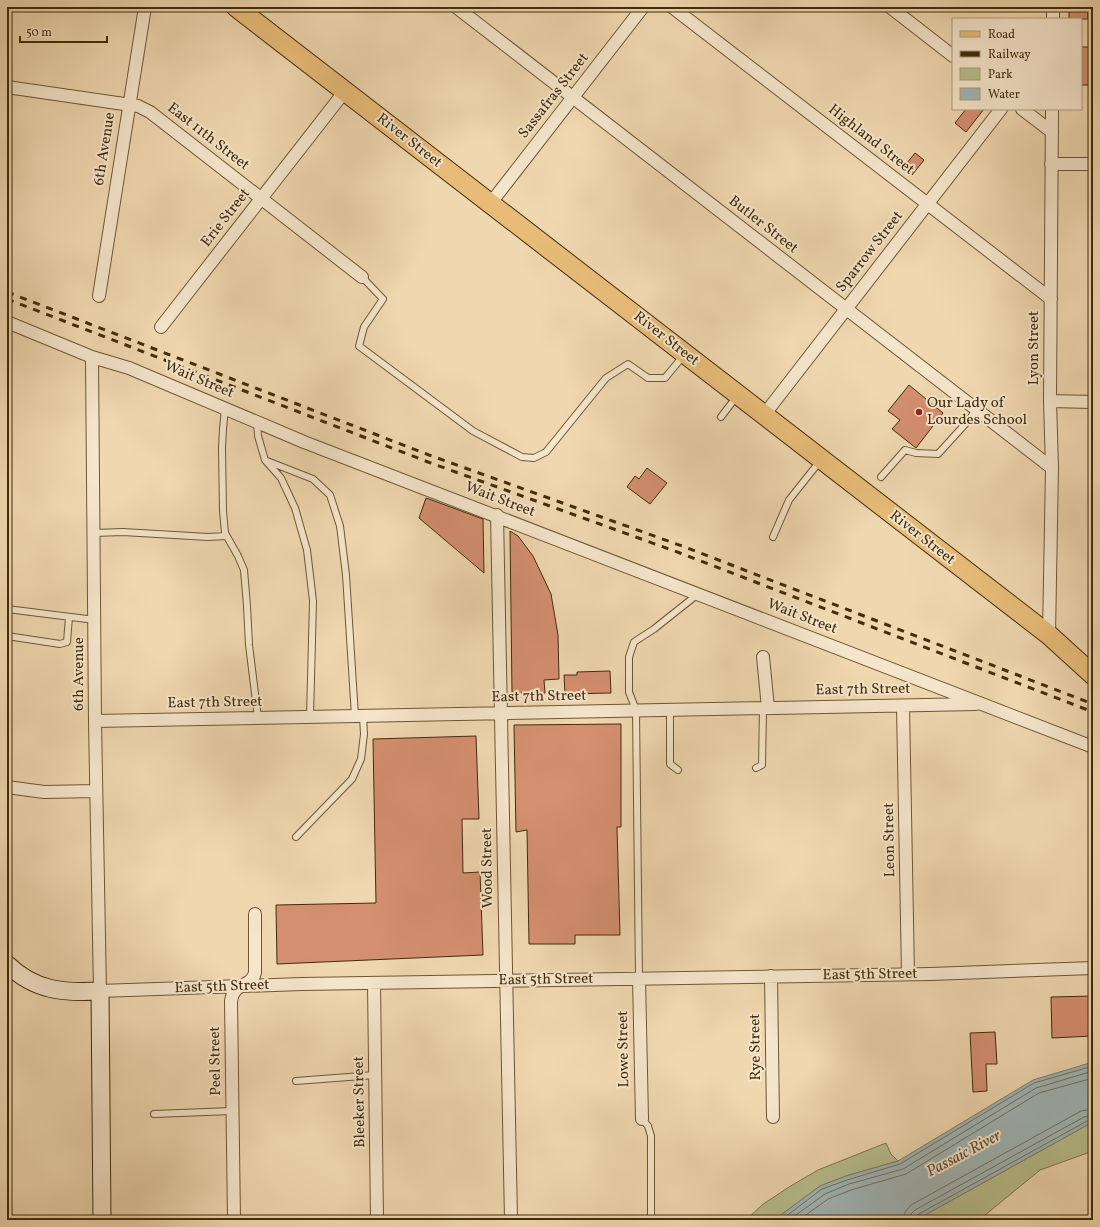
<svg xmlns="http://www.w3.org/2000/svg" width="1100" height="1227" font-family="Vollkorn,serif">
	<rect width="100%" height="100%" fill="#efd7af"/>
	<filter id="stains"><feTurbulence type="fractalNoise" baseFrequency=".005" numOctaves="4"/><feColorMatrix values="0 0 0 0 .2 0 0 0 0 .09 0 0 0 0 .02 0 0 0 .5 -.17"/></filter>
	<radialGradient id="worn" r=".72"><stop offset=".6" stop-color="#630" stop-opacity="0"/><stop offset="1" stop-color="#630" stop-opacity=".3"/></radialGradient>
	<!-- green -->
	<path fill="#b7be8c" stroke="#7c754c" d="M1089,1124H1093V1151L1040,1170L979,1220H916Z
		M886,1143L891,1154L898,1161L846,1176L820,1186L774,1220H746L762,1205L789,1187L818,1170Z"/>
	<!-- water -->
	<path fill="#a0b6b7" stroke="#7a7f72" d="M1093,1062V1124H1089L916,1220H774L820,1186L846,1176L898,1161L1033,1080Z"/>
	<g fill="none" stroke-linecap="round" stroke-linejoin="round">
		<!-- shore -->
		<path stroke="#717161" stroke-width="1" d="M781,1220L822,1189L847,1180L900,1164L1034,1083L1093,1066
			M789,1220L825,1194L849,1184L903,1169L1036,1088L1093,1071
			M799,1220L828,1199L851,1190L906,1174L1039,1093L1093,1078
			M904,1220L905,1212L911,1205L1081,1111L1093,1109
			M910,1220L911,1214L915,1210L1084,1117L1093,1115
			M915,1220V1217L917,1215L1087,1121L1093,1120"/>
	</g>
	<!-- building -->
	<path fill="#d48f71" stroke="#422c0b" d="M1069,8H1088V19H1069Z
		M1081,47H1091L1092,85H1081Z
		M966,109H984L966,132L955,123Z
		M915,153L924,160L912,175L903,168Z
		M909,385L943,413L916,448L892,429L900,420L888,411Z
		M647,468L667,483L650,504L627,487L635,476L639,479Z
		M426,498L483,519L484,573L419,518Z
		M510,531L518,536L533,556L551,594L558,635L559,679L544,680L545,693H512Z
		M610,671L611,693L565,694L564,675H577V672Z
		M621,724V827H617L620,935H575V944H529L527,830L516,832L514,725Z
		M476,736L479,819H462L463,873L480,872L483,955L277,964L276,905L376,903L373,739Z
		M1093,996V1036L1052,1038L1051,997Z
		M995,1032L997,1064H986L987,1091L973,1092L970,1033Z"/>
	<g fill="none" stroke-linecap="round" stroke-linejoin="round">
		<!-- lane casing -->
		<g stroke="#6d5734" stroke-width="8">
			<path id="lane" d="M362,277L383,299L364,327L359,346L473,431L522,457L534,458L546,452L606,378L628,364L648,378H665L684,355
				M225,408L223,429L222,448L223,511L225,533L238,556L244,570L247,606L249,645L258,718
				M721,417L737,396
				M257,422L258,436L265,460L281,478L295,508L307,550L313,601L310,717
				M267,461L313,479L330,495L340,526L346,575L355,716
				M881,477L905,450L916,453L938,454L968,421L976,410
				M94,533L123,532L208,537L226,536
				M773,537L789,500L820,461
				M7,609L95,620
				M7,636L60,644L67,642L69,617
				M670,710V764L678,770
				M756,768L762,765L763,708
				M296,837L352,779L361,759L364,734L363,716
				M639,978L636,710L629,692V657L634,642L654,629L698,594
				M296,1081L375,1075
				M7,1108H8
				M154,1114L232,1111
				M642,1119L648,1126L651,1136V1220"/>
		</g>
		<!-- street casing -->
		<g stroke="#6d5734" stroke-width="14">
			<path id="street" d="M456,7L1052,468
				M672,7L1051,299
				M890,7L953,56
				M1053,19V7
				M7,87L138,106L150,112L362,277
				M1022,109L1052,132
				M1051,164H1093
				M490,204L643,7
				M99,296L145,7
				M7,322L92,357L129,368L304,442L1093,747
				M161,327L345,91
				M92,357L95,721L100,991L302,984L931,974L1093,968
				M1050,401L1093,402
				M764,415L1001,109
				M497,515L511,1220
				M1049,635L1052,468L1050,401L1052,109
				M763,657L768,708
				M903,706L908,974
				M95,721L976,704
				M7,787L44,792L96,791
				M771,976L773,1117
				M639,978L642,1119
				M374,983L377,1220
				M234,1220L231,1001C234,981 250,989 255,973V914"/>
		</g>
		<!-- secondary casing -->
		<g stroke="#422c0b" stroke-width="19">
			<path id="secondary" d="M7,964C35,991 63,993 100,991L102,1220"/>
		</g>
		<!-- primary casing -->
		<g stroke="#422c0b" stroke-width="21">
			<path id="primary" d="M236,7L1049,635L1093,675"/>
		</g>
		<!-- lane -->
		<use href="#lane" stroke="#f5e5cb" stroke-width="6"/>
		<!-- street -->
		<use href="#street" stroke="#f5e5cb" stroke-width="12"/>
		<!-- secondary -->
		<use href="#secondary" stroke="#f5e5cb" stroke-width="17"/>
		<!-- primary -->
		<use href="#primary" stroke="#e8bc78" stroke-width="19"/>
		<!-- rail -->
		<path stroke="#422c0b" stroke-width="3" stroke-dasharray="7 7" stroke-linecap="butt" d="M7,292L429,455L682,546L1093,704
			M7,299L428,462L680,553L1093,712"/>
	</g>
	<!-- markers -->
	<circle fill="#8f2418" stroke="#f5e5cb" stroke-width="1.5" cx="919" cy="412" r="4"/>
	<g text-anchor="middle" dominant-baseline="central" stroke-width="4" stroke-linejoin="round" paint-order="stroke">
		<!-- street labels -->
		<g font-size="15" fill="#422c0b" stroke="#f5e5cb">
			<text transform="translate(554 96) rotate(-52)">Sassafras Street</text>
			<text transform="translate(208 137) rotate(38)">East 11th Street</text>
			<text transform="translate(871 140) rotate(38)">Highland Street</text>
			<text transform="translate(409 141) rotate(38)">River Street</text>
			<text transform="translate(105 149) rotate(-81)">6th Avenue</text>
			<text transform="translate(226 218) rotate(-52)">Erie Street</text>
			<text transform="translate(763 225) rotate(38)">Butler Street</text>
			<text transform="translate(870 252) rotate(-52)">Sparrow Street</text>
			<text transform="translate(666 339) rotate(38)">River Street</text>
			<text transform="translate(1034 348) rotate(-90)">Lyon Street</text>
			<text transform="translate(199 380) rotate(23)">Wait Street</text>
			<text transform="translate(500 500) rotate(21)">Wait Street</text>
			<text transform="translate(922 538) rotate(38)">River Street</text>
			<text transform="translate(802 617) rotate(21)">Wait Street</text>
			<text transform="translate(79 674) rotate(-90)">6th Avenue</text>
			<text transform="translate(863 690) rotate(-1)">East 7th Street</text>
			<text transform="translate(539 697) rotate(-1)">East 7th Street</text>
			<text transform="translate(215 703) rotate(-1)">East 7th Street</text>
			<text transform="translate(890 840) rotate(-91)">Leon Street</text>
			<text transform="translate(488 868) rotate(-91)">Wood Street</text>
			<text transform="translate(870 975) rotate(-1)">East 5th Street</text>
			<text transform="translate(546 980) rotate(-1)">East 5th Street</text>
			<text transform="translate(222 987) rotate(-2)">East 5th Street</text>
			<text transform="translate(756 1047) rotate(-91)">Rye Street</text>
			<text transform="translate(624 1049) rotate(-91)">Lowe Street</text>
			<text transform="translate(216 1061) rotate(-91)">Peel Street</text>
			<text transform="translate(360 1102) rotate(-91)">Bleeker Street</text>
		</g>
		<!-- poi labels -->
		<g font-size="15" fill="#422c0b" stroke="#f5e5cb" text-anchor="start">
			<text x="927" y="403">Our Lady of<tspan x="927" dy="17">Lourdes School</tspan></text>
		</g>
		<!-- water labels -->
		<g font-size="16" font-style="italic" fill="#5a4e36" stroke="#f5e5cb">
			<text transform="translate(964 1154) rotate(-28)">Passaic River</text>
		</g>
	</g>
	<!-- margin -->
	<rect width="1100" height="1227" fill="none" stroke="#efd7af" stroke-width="24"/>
	<rect x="8" y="8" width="1084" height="1211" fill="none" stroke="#422c0b" stroke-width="2"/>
	<rect x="12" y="12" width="1076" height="1203" fill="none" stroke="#422c0b"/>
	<!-- legend -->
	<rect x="952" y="18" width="130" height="92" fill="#f5e5cb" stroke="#ad9b7e"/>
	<rect x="960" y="31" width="20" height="6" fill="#e8bc78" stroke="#ad9b7e"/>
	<text x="988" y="38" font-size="12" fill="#422c0b">Road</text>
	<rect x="960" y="51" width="20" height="6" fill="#422c0b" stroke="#ad9b7e"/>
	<text x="988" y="58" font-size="12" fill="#422c0b">Railway</text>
	<rect x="960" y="68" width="20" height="12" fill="#b7be8c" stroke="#ad9b7e"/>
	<text x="988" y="78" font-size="12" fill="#422c0b">Park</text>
	<rect x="960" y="88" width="20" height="12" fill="#a0b6b7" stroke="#ad9b7e"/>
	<text x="988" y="98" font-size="12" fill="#422c0b">Water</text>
	<!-- scale -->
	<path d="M20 36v6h87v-6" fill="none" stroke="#422c0b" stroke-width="2"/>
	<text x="26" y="36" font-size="12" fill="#422c0b" stroke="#f5e5cb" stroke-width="3" paint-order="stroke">50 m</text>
	<rect width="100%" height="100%" filter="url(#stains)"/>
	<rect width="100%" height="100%" fill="url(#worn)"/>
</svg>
